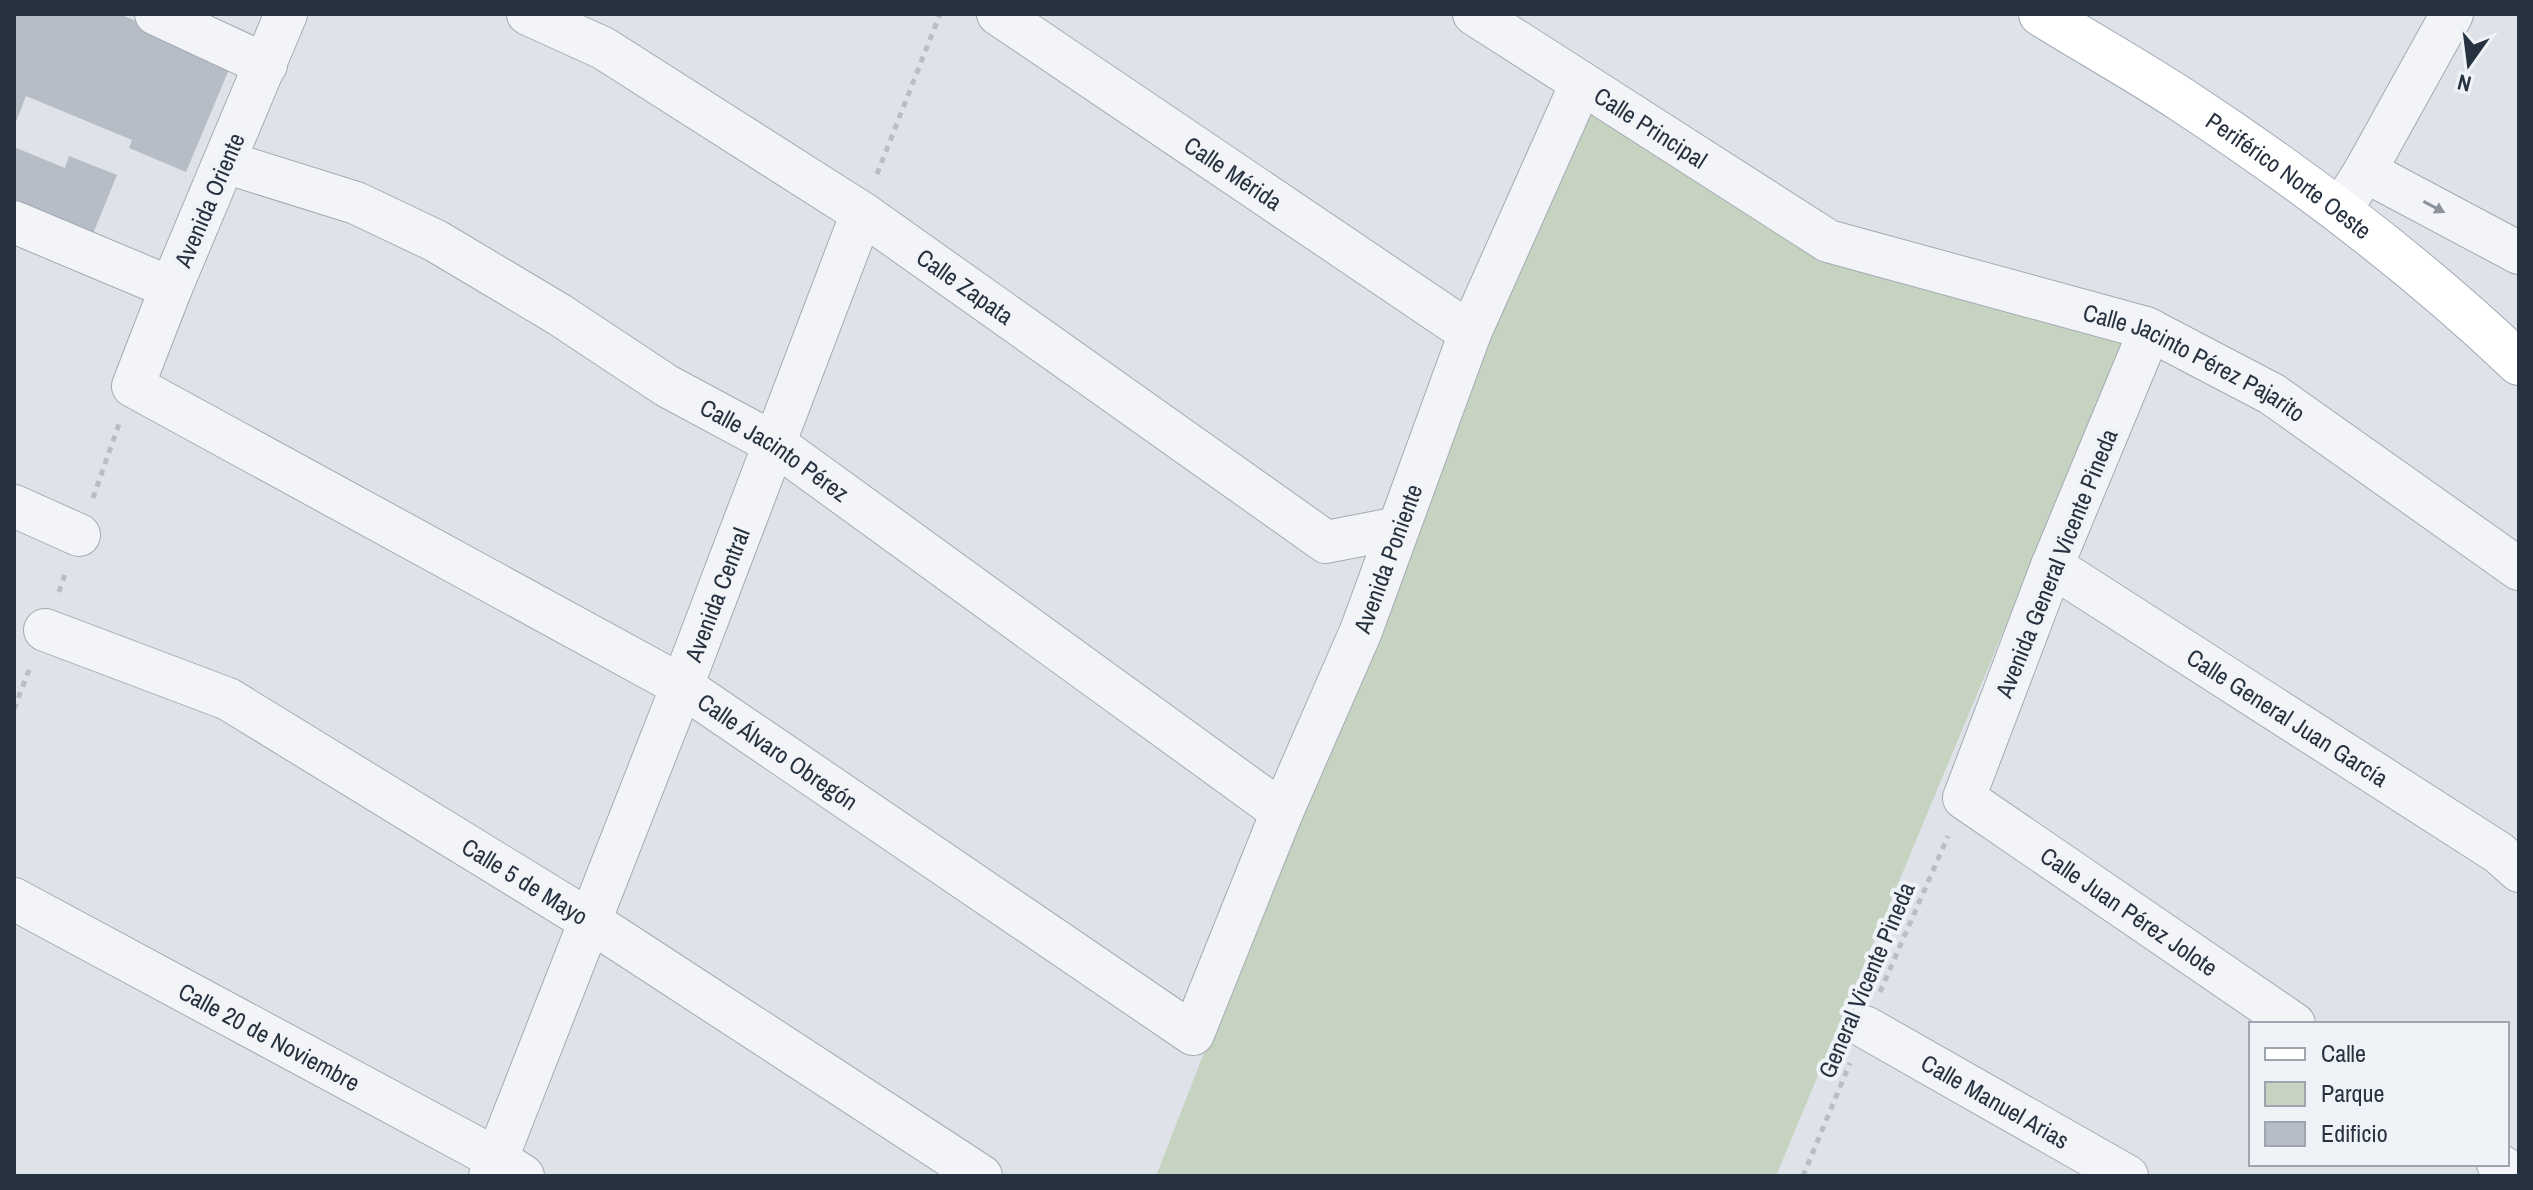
<svg xmlns="http://www.w3.org/2000/svg" width="2533" height="1190" font-family="'Archivo Narrow',sans-serif">
	<rect width="100%" height="100%" fill="#dfe3e9"/>
	<!-- green -->
	<path fill="#c6d3c0" d="M1584,101L1807,242L2127,335L1776,1176H1156L1272,878Z"/>
	<!-- building -->
	<path fill="#b6bdc6" d="M14,14H119L233,60L186,172L129,148L132,140L26,96L14,127Z
		M14,147L65,168L69,156L117,175L90,241L14,211Z"/>
	<g fill="none" stroke-linecap="round" stroke-linejoin="round">
		<!-- minor casing -->
		<g stroke="#a4aab3" stroke-width="44">
			<g id="minor">
				<path d="M156,14L266,65"/>
				<path id="s1" d="M286,14L171,288L133,386L682,686L1193,1034L1282,812L1361,631L1470,333L1581,84"/>
				<path id="s2" d="M528,14L603,48L862,213L1326,542L1398,528"/>
				<path id="s3" d="M998,14L1470,333"/>
				<path id="s4" d="M1474,14L1828,241L2146,328L2272,394L2519,569"/>
				<path id="s5" d="M225,162L356,203L436,241L560,315L667,386L775,444L1282,812"/>
				<path d="M2365,171L2519,253"/>
				<path d="M2340,211L2365,171L2452,14"/>
				<path d="M14,222L171,288"/>
				<path id="s6" d="M2150,330L2052,566L1964,798L2294,1024"/>
				<path d="M14,506L79,535"/>
				<path id="s7" d="M2052,566L2499,853L2519,871"/>
				<path id="s8" d="M45,630L228,699L590,921L981,1176"/>
				<path id="s9" d="M14,899L497,1159L523,1176"/>
				<path id="s10" d="M1865,1027L2127,1176"/>
				<path d="M2498,1164L2516,1176"/>
				<path id="s11" d="M490,1176L682,686L862,213"/>
			</g>
		</g>
		<!-- major casing -->
		<g stroke="#9ea8b5" stroke-width="46">
			<g id="major">
				<path id="s12" d="M2041,14C2088,43 2136,70 2182,100C2301,178 2416,265 2519,363"/>
			</g>
		</g>
		<!-- path -->
		<path stroke="#b9bec4" stroke-width="5" stroke-dasharray="6 6" stroke-linecap="butt" d="M877,174L940,14
			M93,498L119,424
			M59,592L66,571
			M14,709L31,665
			M1880,992L1948,836
			M1803,1176L1850,1063"/>
		<!-- minor -->
		<use href="#minor" stroke="#f2f4f7" stroke-width="42"/>
		<!-- major -->
		<use href="#major" stroke="#fff" stroke-width="44"/>
	</g>
	<!-- one-way arrows -->
	<defs><path id="oneway-solid" d="M-6-.8H1V-3.2L6.5 0L1 3.2V.8H-6Z" transform="scale(2)"/></defs>
	<use fill="#8c939c" href="#oneway-solid" transform="translate(2434 207) rotate(28)"/>
	<g text-anchor="middle" dominant-baseline="central" stroke-width="8" stroke-linejoin="round" paint-order="stroke">
		<!-- street labels -->
		<g font-size="24" fill="#273241" stroke="#eff2f6">
			<text stroke="none"><textPath href="#s4" startOffset="210">Calle Principal</textPath></text>
			<text stroke="none"><textPath href="#s3" startOffset="284">Calle Mérida</textPath></text>
			<text stroke="none"><textPath href="#s12" startOffset="296">Periférico Norte Oeste</textPath></text>
			<text transform="translate(209 200) rotate(-67)">Avenida Oriente</text>
			<text stroke="none"><textPath href="#s2" startOffset="516">Calle Zapata</textPath></text>
			<text stroke="none"><textPath href="#s4" startOffset="808">Calle Jacinto Pérez Pajarito</textPath></text>
			<text stroke="none"><textPath href="#s5" startOffset="624">Calle Jacinto Pérez</textPath></text>
			<text stroke="none"><textPath href="#s1" startOffset="2160">Avenida Poniente</textPath></text>
			<text transform="translate(2056 563) rotate(-68)">Avenida General Vicente Pineda</text>
			<text stroke="none"><textPath href="#s11" startOffset="624">Avenida Central</textPath></text>
			<text stroke="none"><textPath href="#s7" startOffset="280">Calle General Juan García</textPath></text>
			<text stroke="none"><textPath href="#s1" startOffset="1144">Calle Álvaro Obregón</textPath></text>
			<text stroke="none"><textPath href="#s8" startOffset="544">Calle 5 de Mayo</textPath></text>
			<text stroke="none"><textPath href="#s6" startOffset="704">Calle Juan Pérez Jolote</textPath></text>
			<text transform="translate(1866 980) rotate(-67)">General Vicente Pineda</text>
			<text stroke="none"><textPath href="#s9" startOffset="290">Calle 20 de Noviembre</textPath></text>
			<text stroke="none"><textPath href="#s10" startOffset="150">Calle Manuel Arias</textPath></text>
		</g>
	</g>
	<!-- border -->
	<rect width="2533" height="1190" fill="none" stroke="#273241" stroke-width="32"/>
	<!-- legend -->
	<rect x="2249" y="1022" width="260" height="144" fill="#eff2f6" stroke="#9fa5ae" stroke-width="2"/>
	<rect x="2265" y="1048" width="40" height="12" fill="#ffffff" stroke="#9fa5ae" stroke-width="2"/>
	<text x="2321" y="1062" font-size="24" fill="#273241">Calle</text>
	<rect x="2265" y="1082" width="40" height="24" fill="#c6d3c0" stroke="#9fa5ae" stroke-width="2"/>
	<text x="2321" y="1102" font-size="24" fill="#273241">Parque</text>
	<rect x="2265" y="1122" width="40" height="24" fill="#b6bdc6" stroke="#9fa5ae" stroke-width="2"/>
	<text x="2321" y="1142" font-size="24" fill="#273241">Edificio</text>
	<!-- north arrow -->
	<g transform="translate(2469 64) rotate(194)" stroke="#eff2f6" stroke-width="6" paint-order="stroke">
	<path d="M0-6L14 30L0 20L-14 30Z" fill="#273241"/>
	<text y="-12" font-size="22" font-weight="bold" text-anchor="middle" fill="#273241">N</text>
	</g>
</svg>
